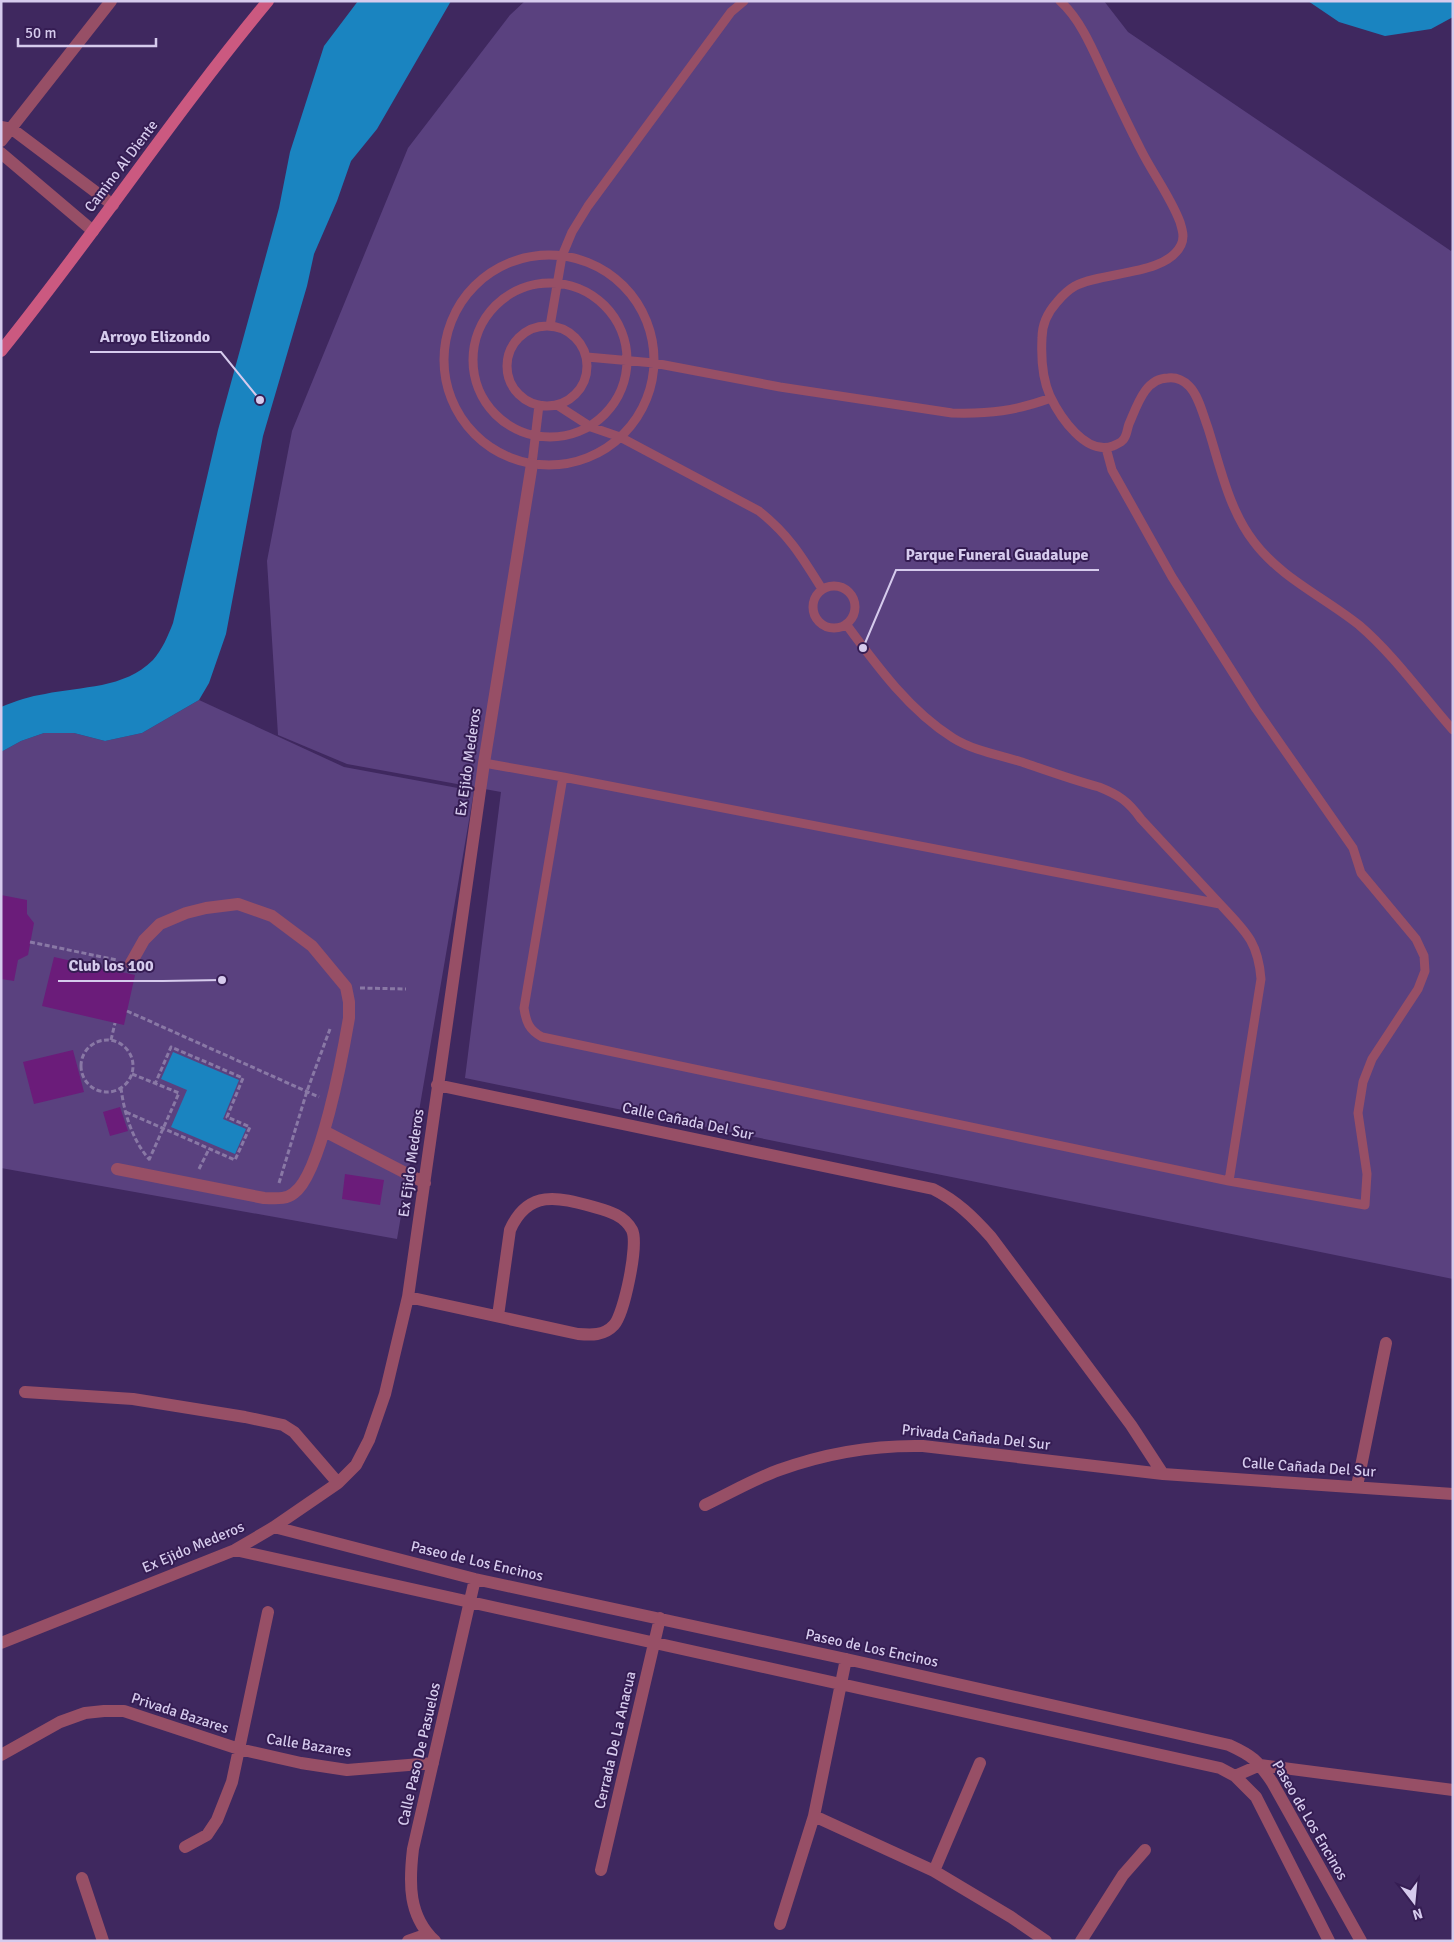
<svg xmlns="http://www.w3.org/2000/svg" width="1454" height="1942" font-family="Signika,sans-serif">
	<rect width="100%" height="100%" fill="#3f285f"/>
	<!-- green -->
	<path fill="#5a417f" d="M525,1H1104L1128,32L1451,251L1453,248V1279L465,1078L501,792L347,764L278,735L267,561L292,431L408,148L510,15Z
		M199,700L344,767L474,791L397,1239L1,1168V752L21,741L44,733H74L105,741L142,733Z"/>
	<!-- water -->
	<path fill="#1a84c0" d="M358,1H451L377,129L351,161L337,201L314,254L307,286L263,436L226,634L209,683L199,700L142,733L105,741L74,733H44L21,741L1,752V707C16,701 30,696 45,694C82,686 124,689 153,660C162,650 168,636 173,623L218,430L279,208L290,152L324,46Z
		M1308,1H1453V17L1431,29L1385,36L1339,22Z
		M173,1052L239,1080L223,1119L246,1129L235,1154L171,1127L187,1090L161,1079Z"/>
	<!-- building -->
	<path fill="#6b1c7a" d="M1,895L27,900V914L34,923L28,955L18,960L14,981L1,979Z
		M54,957L135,975L124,1025L42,1006Z
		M73,1050L84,1092L34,1104L23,1062Z
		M120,1107L128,1131L110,1136L103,1112Z
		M345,1174L384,1180L380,1205L342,1199Z"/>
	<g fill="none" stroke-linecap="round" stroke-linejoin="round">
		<!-- path -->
		<path stroke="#8978a5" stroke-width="3" stroke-dasharray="5 2.5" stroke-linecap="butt" d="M30,942L117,960
			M360,988L406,989
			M127,1011L319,1097
			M111,1040L115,1023
			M81 1066a26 26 0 1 1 52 0a26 26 0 1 1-52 0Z
			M132,1074L179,1093L149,1160
			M121,1088C124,1113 133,1142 150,1160
			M126,1112L235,1160L250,1127L227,1117L243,1078L171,1047L155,1084
			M199,1169L209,1149
			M279,1183L307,1091L330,1029"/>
		<!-- lane -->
		<path stroke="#974f66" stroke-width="9" d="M1060,1C1081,20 1093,50 1105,76C1117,101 1128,125 1141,150C1153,174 1170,196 1180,222C1182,229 1185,237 1181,245C1166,276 1103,271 1075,286C1068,290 1062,296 1057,302C1048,312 1042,324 1042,338C1041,357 1042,378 1050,396C1060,417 1086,456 1113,446C1115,445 1122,442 1123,440C1127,436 1127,429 1129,424C1137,406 1145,378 1168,378C1176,377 1183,380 1189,386C1199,396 1203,415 1208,428C1220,466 1229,510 1254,542C1281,578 1324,597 1359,625C1395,656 1422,695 1453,730
			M444 360a105 105 0 1 1 210 0a105 105 0 1 1-210 0Z
			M473 360a77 77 0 1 1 154 0a77 77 0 1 1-154 0Z
			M550,326L562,256L572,232L588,206L731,12L744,1
			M507 366a40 40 0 1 1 80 0a40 40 0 1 1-80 0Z
			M587,357L654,363L780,387L952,413C990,414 1015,411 1051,398
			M557,405L591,427L620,437L759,511C790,536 802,557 822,589
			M532,464L539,405
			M813 607a21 21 0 1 1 42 0a21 21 0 1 1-42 0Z
			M846,624C877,666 909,710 953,738C974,751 999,755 1022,762C1048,771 1073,780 1099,787C1119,795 1128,801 1141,819L1220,904
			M484,763L563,777L1220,904C1245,931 1258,941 1261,979L1229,1181
			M563,777L524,1008C526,1022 529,1030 542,1037L1229,1181L1365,1205L1367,1174L1358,1113L1363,1082L1372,1059L1418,989L1425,971L1424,956L1416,939L1361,873L1353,848L1256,709L1172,577L1112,470L1106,448"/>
		<!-- street -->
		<path stroke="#974f66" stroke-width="12" d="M1,127L12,129L113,205
			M1,141L111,1
			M1,153L93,231
			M437,1085L933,1189C957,1201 973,1217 991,1237L1131,1425L1163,1474
			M324,1131L425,1183
			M117,1169L264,1198C274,1198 286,1200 294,1193C321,1174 343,1053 349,1018V1002L346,987L312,946L272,916L238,904L206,908L186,913L160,924L144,940L131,963
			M408,1297L578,1334C591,1335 604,1336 614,1325C624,1314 639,1244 632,1230C624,1215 608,1211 594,1207C558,1197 528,1189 510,1230L498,1316
			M25,1392L133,1399L245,1417L283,1425L294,1432L338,1483
			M1357,1486L1386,1343
			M705,1505C730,1493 754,1479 779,1470C826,1453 874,1445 923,1446L1163,1474L1453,1494
			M274,1527L475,1579L846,1659L1229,1745C1253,1756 1257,1760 1272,1782L1361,1941
			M235,1550L1220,1768L1235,1776L1256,1797L1329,1941
			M1,1643L235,1550L274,1527L338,1483L356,1465L369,1440L385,1394L408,1297L484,763L532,464
			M1,1755L60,1722L85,1713L104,1711H124L239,1749L301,1763L347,1770L433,1763
			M1235,1776L1260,1765L1453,1790
			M814,1816L934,1871L1011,1917L1046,1941
			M185,1847L207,1835L217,1820L232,1782L268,1612
			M601,1870L660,1618
			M934,1871L980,1763
			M82,1878L103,1941
			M780,1924L814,1816L846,1659
			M408,1941L428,1934
			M435,1941C408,1916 409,1883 413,1849L475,1579
			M1081,1941L1123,1875L1145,1850"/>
		<!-- secondary -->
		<path stroke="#cb5980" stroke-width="12" d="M1,351C93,237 174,114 268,1"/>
	</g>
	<g text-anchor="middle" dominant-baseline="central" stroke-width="4" stroke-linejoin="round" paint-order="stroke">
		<!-- street labels -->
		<g font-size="15" fill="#d6cbed" stroke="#351d53">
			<text transform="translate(121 166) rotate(-53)">Camino Al Diente</text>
			<text transform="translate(468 762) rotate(-82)">Ex Ejido Mederos</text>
			<text transform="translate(688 1121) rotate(12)">Calle Cañada Del Sur</text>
			<text transform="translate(411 1163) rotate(-82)">Ex Ejido Mederos</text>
			<text transform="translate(976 1437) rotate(6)">Privada Cañada Del Sur</text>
			<text transform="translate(1309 1467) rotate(4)">Calle Cañada Del Sur</text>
			<text transform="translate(193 1547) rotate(-23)">Ex Ejido Mederos</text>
			<text transform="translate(477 1561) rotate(13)">Paseo de Los Encinos</text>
			<text transform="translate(872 1648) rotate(12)">Paseo de Los Encinos</text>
			<text transform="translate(180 1713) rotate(18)">Privada Bazares</text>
			<text transform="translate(615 1740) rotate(-77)">Cerrada De La Anacua</text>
			<text transform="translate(309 1745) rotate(9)">Calle Bazares</text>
			<text transform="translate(419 1754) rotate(-77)">Calle Paso De Pasuelos</text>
			<text transform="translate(1310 1820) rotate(60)">Paseo de Los Encinos</text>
		</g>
	</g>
	<!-- callouts -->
	<path fill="none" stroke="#d6cbed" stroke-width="2" d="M260 400L221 352H90M863 648L896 570H1099M222 980L163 981H58"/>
	<g fill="#d6cbed" stroke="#351d53" stroke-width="2">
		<circle cx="260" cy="400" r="5"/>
		<circle cx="863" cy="648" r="5"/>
		<circle cx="222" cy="980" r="5"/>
	</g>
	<g font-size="16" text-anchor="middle" font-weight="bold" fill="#d6cbed" stroke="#351d53" stroke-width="4" stroke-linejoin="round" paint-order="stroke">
		<text x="155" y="342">Arroyo Elizondo</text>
		<text x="997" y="560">Parque Funeral Guadalupe</text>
		<text x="111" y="971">Club los 100</text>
	</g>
	<!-- border -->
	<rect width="1454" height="1942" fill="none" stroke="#d6cbed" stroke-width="5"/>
	<!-- north arrow -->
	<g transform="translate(1414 1902) rotate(164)" stroke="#351d53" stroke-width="4" paint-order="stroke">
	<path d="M0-4L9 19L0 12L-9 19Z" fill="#d6cbed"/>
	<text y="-8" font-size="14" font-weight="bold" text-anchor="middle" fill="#d6cbed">N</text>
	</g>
	<!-- scale -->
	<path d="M18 38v8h138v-8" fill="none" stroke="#d6cbed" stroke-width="2.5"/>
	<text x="25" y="38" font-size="15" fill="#d6cbed" stroke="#351d53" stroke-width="4" paint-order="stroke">50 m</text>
</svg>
